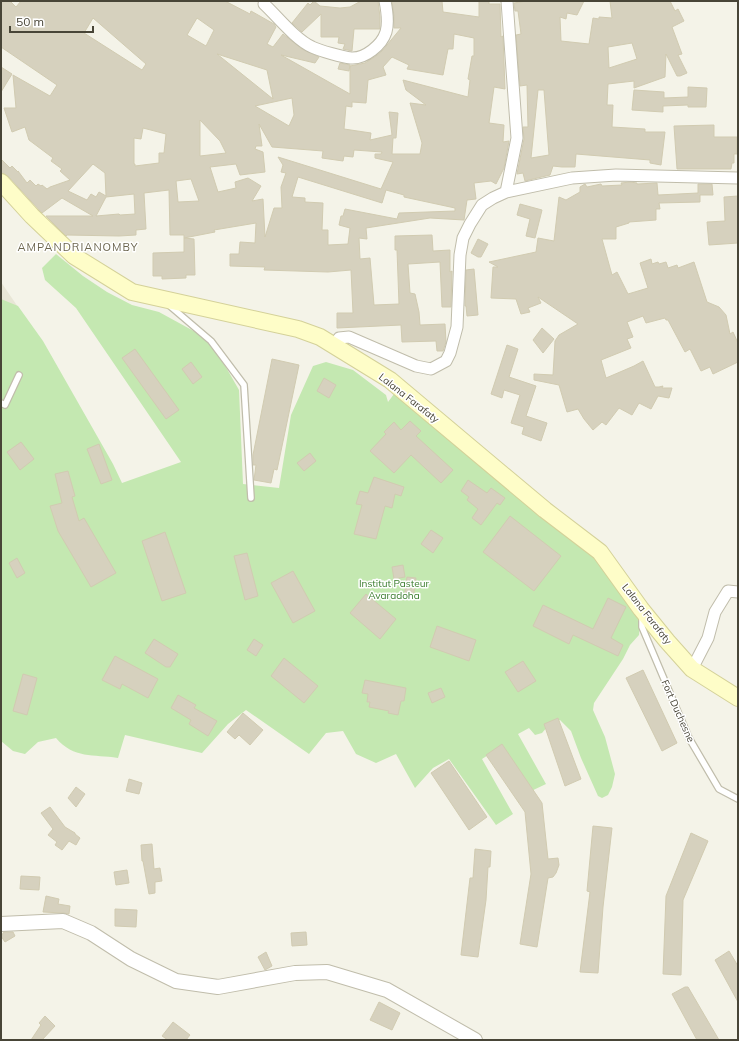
<svg xmlns="http://www.w3.org/2000/svg" width="739" height="1041" font-family="Mulish,sans-serif">
	<rect width="100%" height="100%" fill="#f4f3e8"/>
	<!-- residential -->
	<path fill="#e8e6d6" d="M1,282L18,307L1,302Z"/>
	<!-- green -->
	<path fill="#c4e8b1" d="M56,254L83,276L107,292L132,305L159,312L201,335L211,344L227,369L239,390L243,484L279,488L291,415L313,366L326,362L353,370L386,395L388,402L397,390L582,542L634,607L640,624L639,635L630,645L623,659L594,703L593,710L605,737L615,774L612,787L608,795L602,798L598,796L581,758L571,731L560,720L548,726L542,733L535,735L529,728L518,734L546,784L527,793L499,748L482,759L513,814L496,825L449,759L433,768L415,788L396,754L376,763L356,754L343,731L326,733L309,754L246,710L228,724L202,753L125,735L118,758C93,754 74,759 56,738L38,742L25,754L13,751L1,741V299L18,306L43,341L113,464L122,483L181,462L76,308L45,280L42,268Z"/>
	<!-- building -->
	<path fill="#d6d1be" stroke="#d1cbb1" fill-rule="evenodd" d="M1,1H10L16,7L21,1H225L250,14L251,11L274,24L276,27L267,44L273,47L283,34L302,49L319,57L315,63L281,55L350,94V66L365,63L376,56L382,51L401,28H394V16L392,1H442L443,12L479,17V1H489V4H500L501,37L503,36L505,89L494,87L489,123L504,125L503,142L509,141L504,168L496,184L491,181L474,183L476,199L467,200L464,220L430,218L366,228L367,239L359,238L360,259L370,258L374,305L399,304L397,250H395V236L432,235L433,251L450,250V272L452,271L451,307H442L440,262L408,264L410,293L415,294L419,312L420,325L445,324L446,342L443,351H437L436,341L402,342L401,325L337,328V313H353L351,270L328,272L264,270L265,267L230,266V254H239L240,242L255,243L256,223L214,230L215,232L184,238L194,239L195,275H186V278L162,279V276H153V253L184,252V235H170L169,190L144,193L146,229L136,230V235L119,236L67,235L66,236L46,216H93L62,198L42,213L8,176L1,173V159L10,168L12,166L18,172V171L27,183L30,180L36,186L38,184L41,186L42,185L47,189L50,187L70,180L60,171L62,169L51,161L53,158L29,140L25,127L12,132L4,108H16L13,75L50,96L57,85L1,47ZM93,18L146,64L142,70L84,33ZM197,18L214,30L206,46L187,35ZM454,34L474,38V56H472L468,79L470,80L468,97L403,80L406,90L426,105L410,103L422,143L420,154H392L393,138H396L398,113L389,112L392,135L370,140L371,133L344,129L346,106L352,107V102L366,103L368,80L386,75L383,67L392,57L409,65L407,69L443,75L448,49H453ZM217,54L267,70L273,99ZM292,98L294,115L289,126L255,106ZM200,120L220,141L226,153L200,156ZM259,124L272,147L323,151L322,158L343,161L344,156L353,157L354,150L382,152L381,154H375V158L393,162L381,189L278,157L283,165L281,172L286,173L281,187L282,208H274L265,237L263,199L252,201L261,186L248,178L235,182L236,188L218,192L210,167L236,164L240,175L265,172L263,152L255,149L256,146H262ZM143,128L166,134L164,153H159V163L135,166V164H134V138L141,139ZM93,164L105,173L106,196L99,192L96,197L91,194L87,200L68,191ZM298,177L382,203L386,190L404,195V197L455,208V211L399,213L397,219L345,209L343,216H341L339,225L350,228L348,244L328,245V230H322L323,203L305,202V198L292,197ZM191,179L199,201L178,202L176,181ZM134,194L135,214L120,215L119,214L96,216L106,197Z
		M314,1L320,6L340,8L350,7L361,1H378L380,17V29H354L352,51L343,49L345,44L338,43L339,37H321V14L302,32L292,23L308,3L310,5Z
		M526,1H584L577,15L567,13L566,19L560,17L561,41L589,44L593,18L599,19V17L612,18L610,1H670L675,11L678,9L684,21L672,27L682,54L678,55L687,73L680,76H677L666,54L665,77L634,88V81L608,84L607,105H613L612,127L645,129V132H665L661,165L650,163V160L576,154L575,167H562L553,166L550,175L525,181L523,173L517,174L524,139L523,127H528L527,85L520,86L516,35L521,34L518,11H515L514,3ZM632,43L637,59L609,68L608,47ZM538,90H544L549,155L531,158Z
		M340,63L350,65L349,71L338,69Z
		M1,67L12,74L1,92Z
		M688,87L707,88L706,107H688V105L663,106V112L632,110L634,90L664,92V98L688,97Z
		M714,125V137H737V154H734V163H732L731,169H677L674,126Z
		M630,182L637,183V184L657,183L658,195L698,193V184H712L713,195H700V202L659,203L660,209H656V220L629,222V223L616,227V239H602L612,275L617,272L628,294L648,288L640,263L651,259L652,264L658,262L659,264L666,262L668,268L677,265L678,268L694,262L707,302L719,307L726,315L730,334L733,332L738,343V362L713,374L710,367L701,371L690,349L685,352L668,320H666L665,318L646,323L643,316L627,322L633,337L627,339L631,348L601,360L606,378L634,366L643,361L655,387H659L663,386L662,388H672L669,398L658,396L651,409L639,403L632,415L619,408L606,425L602,422L593,430L584,419L578,409L567,412L559,385L534,380V374L553,375L555,341L559,335L578,324L538,297L541,303L528,308L530,312L521,314L516,299L491,298L493,267H498L489,262L536,252L538,238L554,241L559,197L566,200L580,192V187L585,184L587,187L601,184L602,186L622,185L621,183Z
		M738,196V243L709,245L707,222L725,221L724,197Z
		M520,204L542,210L535,238L526,236L530,219L517,215Z
		M478,239L488,244L481,257H478L471,253Z
		M474,269L478,315L467,316L466,306H465L466,270Z
		M542,328L554,339L543,353L533,340Z
		M507,345L518,349L509,377L536,386L526,416L547,423L541,441L522,434L524,427L511,423L520,395L504,390L502,398L491,394Z
		M135,349L179,410L166,419L122,358Z
		M272,359L299,365L277,470L274,469L271,483L254,480L256,465H253V455Z
		M191,362L202,377L193,384L182,369Z
		M324,378L336,385L329,398L317,391Z
		M410,421L421,431L416,436L453,470L441,483L411,455L394,473L370,451L386,434L384,432L394,422L401,430Z
		M21,442L34,459L20,470L7,452Z
		M99,444L112,480L101,484L87,449Z
		M310,453L316,461L304,471L297,463Z
		M68,471L75,496L72,497L79,521L84,518L116,573L91,587L58,531L50,506L62,503L55,474Z
		M374,477L404,487L401,496L395,494L392,508L385,506L376,539L354,534L362,505L356,504L360,491L368,493Z
		M468,480L487,493L491,488L505,498L500,505L497,503L481,525L472,518L478,509L467,500L469,497L461,491Z
		M510,516L561,556L534,591L483,552Z
		M431,530L443,538L433,553L421,544Z
		M165,532L186,593L162,601L142,541Z
		M247,553L258,596L245,600L234,556Z
		M17,558L25,573L17,578L9,563Z
		M403,565L405,577L394,579L392,567Z
		M293,571L315,611L293,623L271,583Z
		M407,577L416,578L413,599L404,598Z
		M366,594L396,619L380,639L350,613Z
		M608,598L626,607L611,638L623,645L618,656L573,635L569,644L533,626L543,605L593,629Z
		M437,626L476,640L469,661L430,647Z
		M154,639L178,654L170,667H166L145,653Z
		M254,639L263,645L256,656L247,650Z
		M115,656L158,679L148,698L122,684L120,689L102,680Z
		M284,658L318,686L304,703L271,676Z
		M523,661L536,681L518,692L505,672Z
		M643,670L677,743L662,751L626,678Z
		M23,674L37,678L27,715L13,711Z
		M365,680L406,688L404,701H401L398,715L388,713L389,711L369,707L370,702H367L368,694L362,693Z
		M441,688L445,697L432,703L428,693Z
		M178,695L196,705L194,708L217,721L208,736L189,724L191,720L171,708Z
		M243,713L263,730L250,745L239,735L235,739L227,732Z
		M558,718L581,779L565,786L544,724Z
		M502,744L542,803L548,859L558,858L559,865L556,873L553,877L548,878L537,947L520,944L531,874L525,812L486,755Z
		M449,761L487,817L469,830L431,773Z
		M129,779L142,783L139,794L126,791Z
		M76,787L85,794L76,807L68,798Z
		M50,807L65,827L75,833V834L80,838L76,845L69,841L62,850L55,845L57,842L48,835L53,829L41,813Z
		M593,826L612,828L603,907L598,973L580,972L590,892L587,891Z
		M691,833L708,841L683,900L681,975L663,974L666,896Z
		M152,844L154,869L160,868L162,881L155,882V893L149,894L143,861H142L141,845Z
		M475,849L491,851L490,867H488L486,900L478,957L461,955L470,878H473Z
		M127,870L129,883L116,885L114,872Z
		M21,876L40,877L39,890L20,889Z
		M46,896L59,899L58,904L70,906L69,914L63,913L43,912Z
		M115,909L137,910L136,927L115,926Z
		M4,932H13L15,936L5,942L1,936Z
		M306,932L307,945L292,946L291,933Z
		M729,951L738,966V1002L715,960Z
		M266,952L272,966L265,970L258,957Z
		M685,987H688L719,1040H697L672,994Z
		M379,1002L400,1013L392,1030L370,1020Z
		M45,1016L55,1026L42,1040H31L41,1025L39,1023Z
		M173,1022L190,1035L186,1040H168L162,1036Z"/>
	<g fill="none" stroke-linecap="round" stroke-linejoin="round">
		<!-- service casing -->
		<g stroke="#c0bdab" stroke-width="8">
			<path id="service" d="M170,306L211,341L244,385L251,498
				M1,403L5,405L19,375
				M642,616V627L689,738L719,789L738,799"/>
		</g>
		<!-- minor casing -->
		<g stroke="#c0bdab" stroke-width="13">
			<path id="minor" d="M264,4C278,17 295,39 312,47C320,51 343,57 351,58C365,59 382,45 386,32C389,22 387,11 385,1
				M506,192L517,138L507,1
				M335,346L339,338L349,337L416,366L431,369L446,361L450,353L457,327L460,255L463,238L470,224L482,205L493,198L506,192L572,178L616,175L738,178
				M692,669L708,638L715,612L728,591L738,592"/>
		</g>
		<!-- tertiary casing -->
		<g stroke="#c0bdab" stroke-width="16">
			<path id="tertiary" d="M1,924L63,921L91,933L131,959L176,981L218,987L295,973L327,972L387,990L475,1040"/>
		</g>
		<!-- secondary casing -->
		<g stroke="#d4d199" stroke-width="18">
			<path id="secondary" d="M1,182L32,216L74,256L132,292L298,329L320,337L390,380L545,510L600,552L641,609L667,641L692,669L738,698"/>
		</g>
		<!-- service -->
		<use href="#service" stroke="#fff" stroke-width="5.5"/>
		<!-- minor -->
		<use href="#minor" stroke="#fff" stroke-width="11"/>
		<!-- tertiary -->
		<use href="#tertiary" stroke="#fff" stroke-width="14"/>
		<!-- secondary -->
		<use href="#secondary" stroke="#fefdc8" stroke-width="16"/>
	</g>
	<g text-anchor="middle" dominant-baseline="central" stroke-width="3" stroke-linejoin="round" paint-order="stroke">
		<!-- street labels -->
		<g font-size="10" fill="#484537" stroke="#fff">
			<text transform="translate(409 398) rotate(38)">Lalana Farafaty</text>
			<text transform="translate(647 614) rotate(52)">Lalana Farafaty</text>
			<text transform="translate(678 711) rotate(66)">Fort Duchesne</text>
		</g>
		<!-- park labels -->
		<g font-size="10" fill="#377a2a" stroke="#fff">
			<text x="394" y="583">Institut Pasteur<tspan x="394" dy="12">Avaradoha</tspan></text>
		</g>
		<!-- neighbourhood labels -->
		<g font-size="11" letter-spacing="1" fill="#6b654e" stroke="#fff">
			<text x="78" y="247">AMPANDRIANOMBY</text>
		</g>
	</g>
	<!-- border -->
	<rect width="739" height="1041" fill="none" stroke="#484537" stroke-width="4"/>
	<!-- scale -->
	<path d="M10 26v6h83v-6" fill="none" stroke="#484537" stroke-width="2"/>
	<text x="16" y="26" font-size="12" fill="#484537" stroke="#ffffff" stroke-width="3" paint-order="stroke">50 m</text>
</svg>
